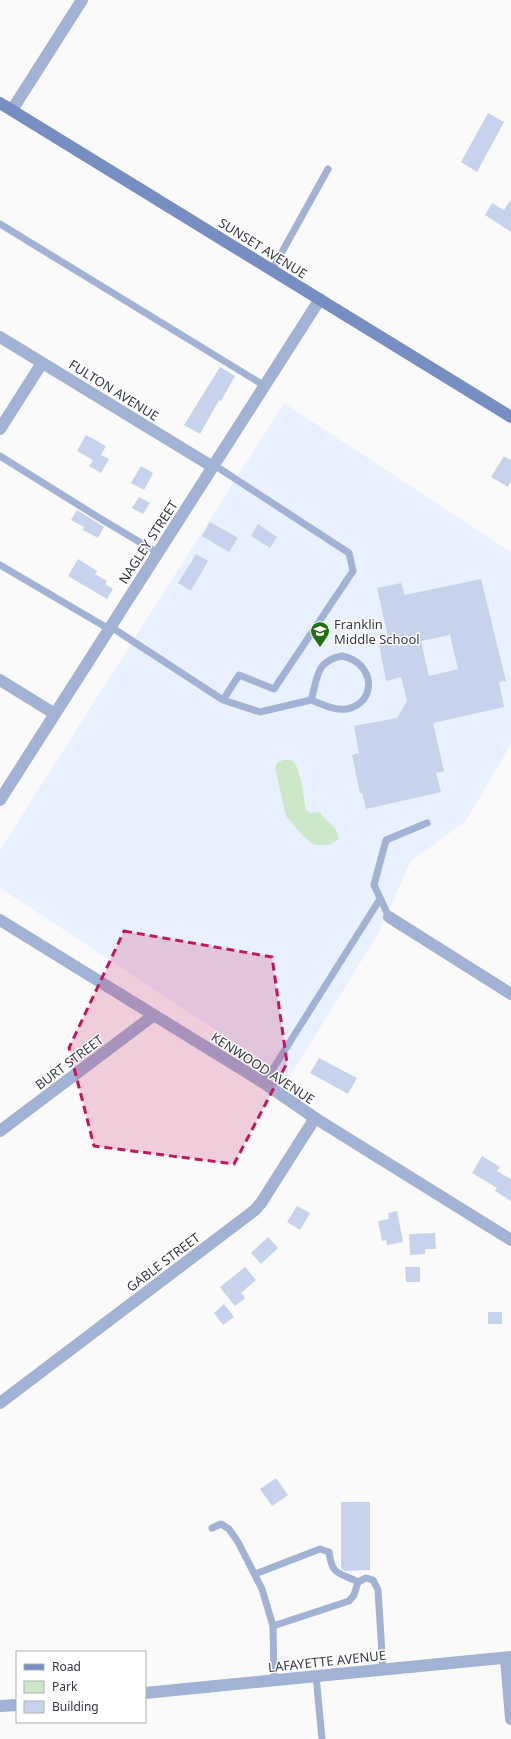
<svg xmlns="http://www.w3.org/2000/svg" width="511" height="1739" font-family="'Noto Sans',sans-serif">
	<rect width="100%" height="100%" fill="#fafafa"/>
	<!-- built -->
	<path fill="#eaf1fe" d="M284,403L511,552V744L466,821L411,861L378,934L289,1078L0,888V850Z"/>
	<!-- green -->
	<path fill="#cde8c8" d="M283,760C287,760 290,759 293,761C301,769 304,799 306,810L310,813L320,812C327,825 335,821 339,839L330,845H319L313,844L303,836L286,816L275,768L277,763Z"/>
	<!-- building -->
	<path fill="#c7d3ec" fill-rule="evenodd" d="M488,113L504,122L477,172L461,162Z
		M511,199V232L485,215L492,203L504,210Z
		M220,367L235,376L221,401L219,400L200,434L184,425Z
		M86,435L106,446L101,455L109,459L101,473L89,466L93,460L77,451Z
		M504,456L511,460V481L508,487L491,477Z
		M141,466L153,473L144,490L131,483Z
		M139,497L150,503L143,514L132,508Z
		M77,510L104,527L98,538L83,530L84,527L71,520Z
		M210,522L238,538L229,552L202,536Z
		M258,524L277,537L270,548L251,536Z
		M196,554L208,561L191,591L178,583Z
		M78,559L97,571L95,574L107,581L105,584L113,589L107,599L68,576Z
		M481,579L506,681L499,682L504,707L433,723L444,771L436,773L441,792L366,809L362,793H360L352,755L359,753L354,726L397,718L407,701L401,677L386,681L379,644L389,642L377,588L401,583L405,595ZM450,635L458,669L429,676L421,641Z
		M319,1058L357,1078L348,1094L310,1073Z
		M482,1156L500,1167L497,1171L511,1179V1201L495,1191L497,1188L472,1173Z
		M297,1206L310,1213L300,1230L287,1222Z
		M397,1211L403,1242L387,1245L386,1240L382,1241L378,1221L389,1219L388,1213Z
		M435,1233L436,1249H425V1254L410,1255L409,1234Z
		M268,1237L278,1248L261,1264L251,1253Z
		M245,1267L256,1280L241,1293L245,1298L235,1306L220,1287Z
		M405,1267H420V1282H406Z
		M224,1304L234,1317L223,1325L214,1313Z
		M488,1312H502V1324H488Z
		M276,1478L288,1495L272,1506L260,1489Z
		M341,1502H370V1570L345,1571L341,1569Z"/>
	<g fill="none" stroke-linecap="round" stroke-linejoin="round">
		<!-- lane -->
		<path stroke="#a1b2d5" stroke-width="7" d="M0,224L265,386
			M272,270L328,169
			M0,456L101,519L158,553
			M0,565L109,629
			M111,627L223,700L239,675L274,689L353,571L349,553L214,465
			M342,656C376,663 377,703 347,709C335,711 322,704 311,700C318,678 315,661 342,656Z
			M223,700L260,712L311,700
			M389,917L374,885L386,840L427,823
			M264,1083L380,899
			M212,1528L221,1524L229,1529L238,1542L262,1589L273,1626L274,1680
			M255,1574L320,1549L329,1552C332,1576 339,1572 358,1582
			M273,1626L349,1601L354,1595L358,1582L366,1578L373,1580L378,1590L383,1670
			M316,1676L322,1739"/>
		<!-- street -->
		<path stroke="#a1b2d5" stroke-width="12" d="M12,110L82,0
			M0,337L213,467
			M0,429L42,363
			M0,680L55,714
			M0,800L320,299
			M389,917L511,994
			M0,920L264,1083L315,1118L511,1240
			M0,1131L154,1015
			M0,1403L255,1210L261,1203L315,1118
			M506,1658L511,1719
			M145,1693L511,1657
			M0,1706L17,1705"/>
		<!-- secondary -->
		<path stroke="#768ec1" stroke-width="12" d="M0,103L511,417"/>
	</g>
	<!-- marked area -->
	<path fill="#c2185b" fill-opacity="0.2" stroke="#c2185b" stroke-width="3" stroke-dasharray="8 5" stroke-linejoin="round" d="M124,931L272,957L287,1063L234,1164L94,1146L69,1048Z"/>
	<!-- icons -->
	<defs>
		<g id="school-pin" transform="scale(1)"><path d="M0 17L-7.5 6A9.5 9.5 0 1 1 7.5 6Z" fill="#246f11" stroke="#fff"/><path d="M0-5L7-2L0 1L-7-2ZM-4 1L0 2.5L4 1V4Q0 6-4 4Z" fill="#fff"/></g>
	</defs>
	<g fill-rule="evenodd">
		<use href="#school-pin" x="320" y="631"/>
	</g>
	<g text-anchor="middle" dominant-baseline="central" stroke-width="3" stroke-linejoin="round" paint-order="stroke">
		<!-- street labels -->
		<g font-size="13" fill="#343842" stroke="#fff">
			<text transform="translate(263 248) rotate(32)">SUNSET AVENUE</text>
			<text transform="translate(114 390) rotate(32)">FULTON AVENUE</text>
			<text transform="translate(148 542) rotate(-57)">NAGLEY STREET</text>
			<text transform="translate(69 1062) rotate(-37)">BURT STREET</text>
			<text transform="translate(263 1068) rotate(33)">KENWOOD AVENUE</text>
			<text transform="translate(163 1262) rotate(-37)">GABLE STREET</text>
			<text transform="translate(327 1661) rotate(-6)">LAFAYETTE AVENUE</text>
		</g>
		<!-- poi labels -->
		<g font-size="13" fill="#343842" stroke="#fff" text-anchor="start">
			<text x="334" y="624">Franklin<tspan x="334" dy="15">Middle School</tspan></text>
		</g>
	</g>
	<!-- legend -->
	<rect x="16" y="1651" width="130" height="72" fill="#ffffff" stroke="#aeafb3"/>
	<rect x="24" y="1664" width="20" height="6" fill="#768ec1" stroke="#aeafb3"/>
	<text x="52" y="1671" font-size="12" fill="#343842">Road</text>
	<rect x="24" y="1681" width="20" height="12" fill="#cde8c8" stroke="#aeafb3"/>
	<text x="52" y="1691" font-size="12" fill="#343842">Park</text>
	<rect x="24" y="1701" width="20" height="12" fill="#c7d3ec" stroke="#aeafb3"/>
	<text x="52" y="1711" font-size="12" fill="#343842">Building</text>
</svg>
